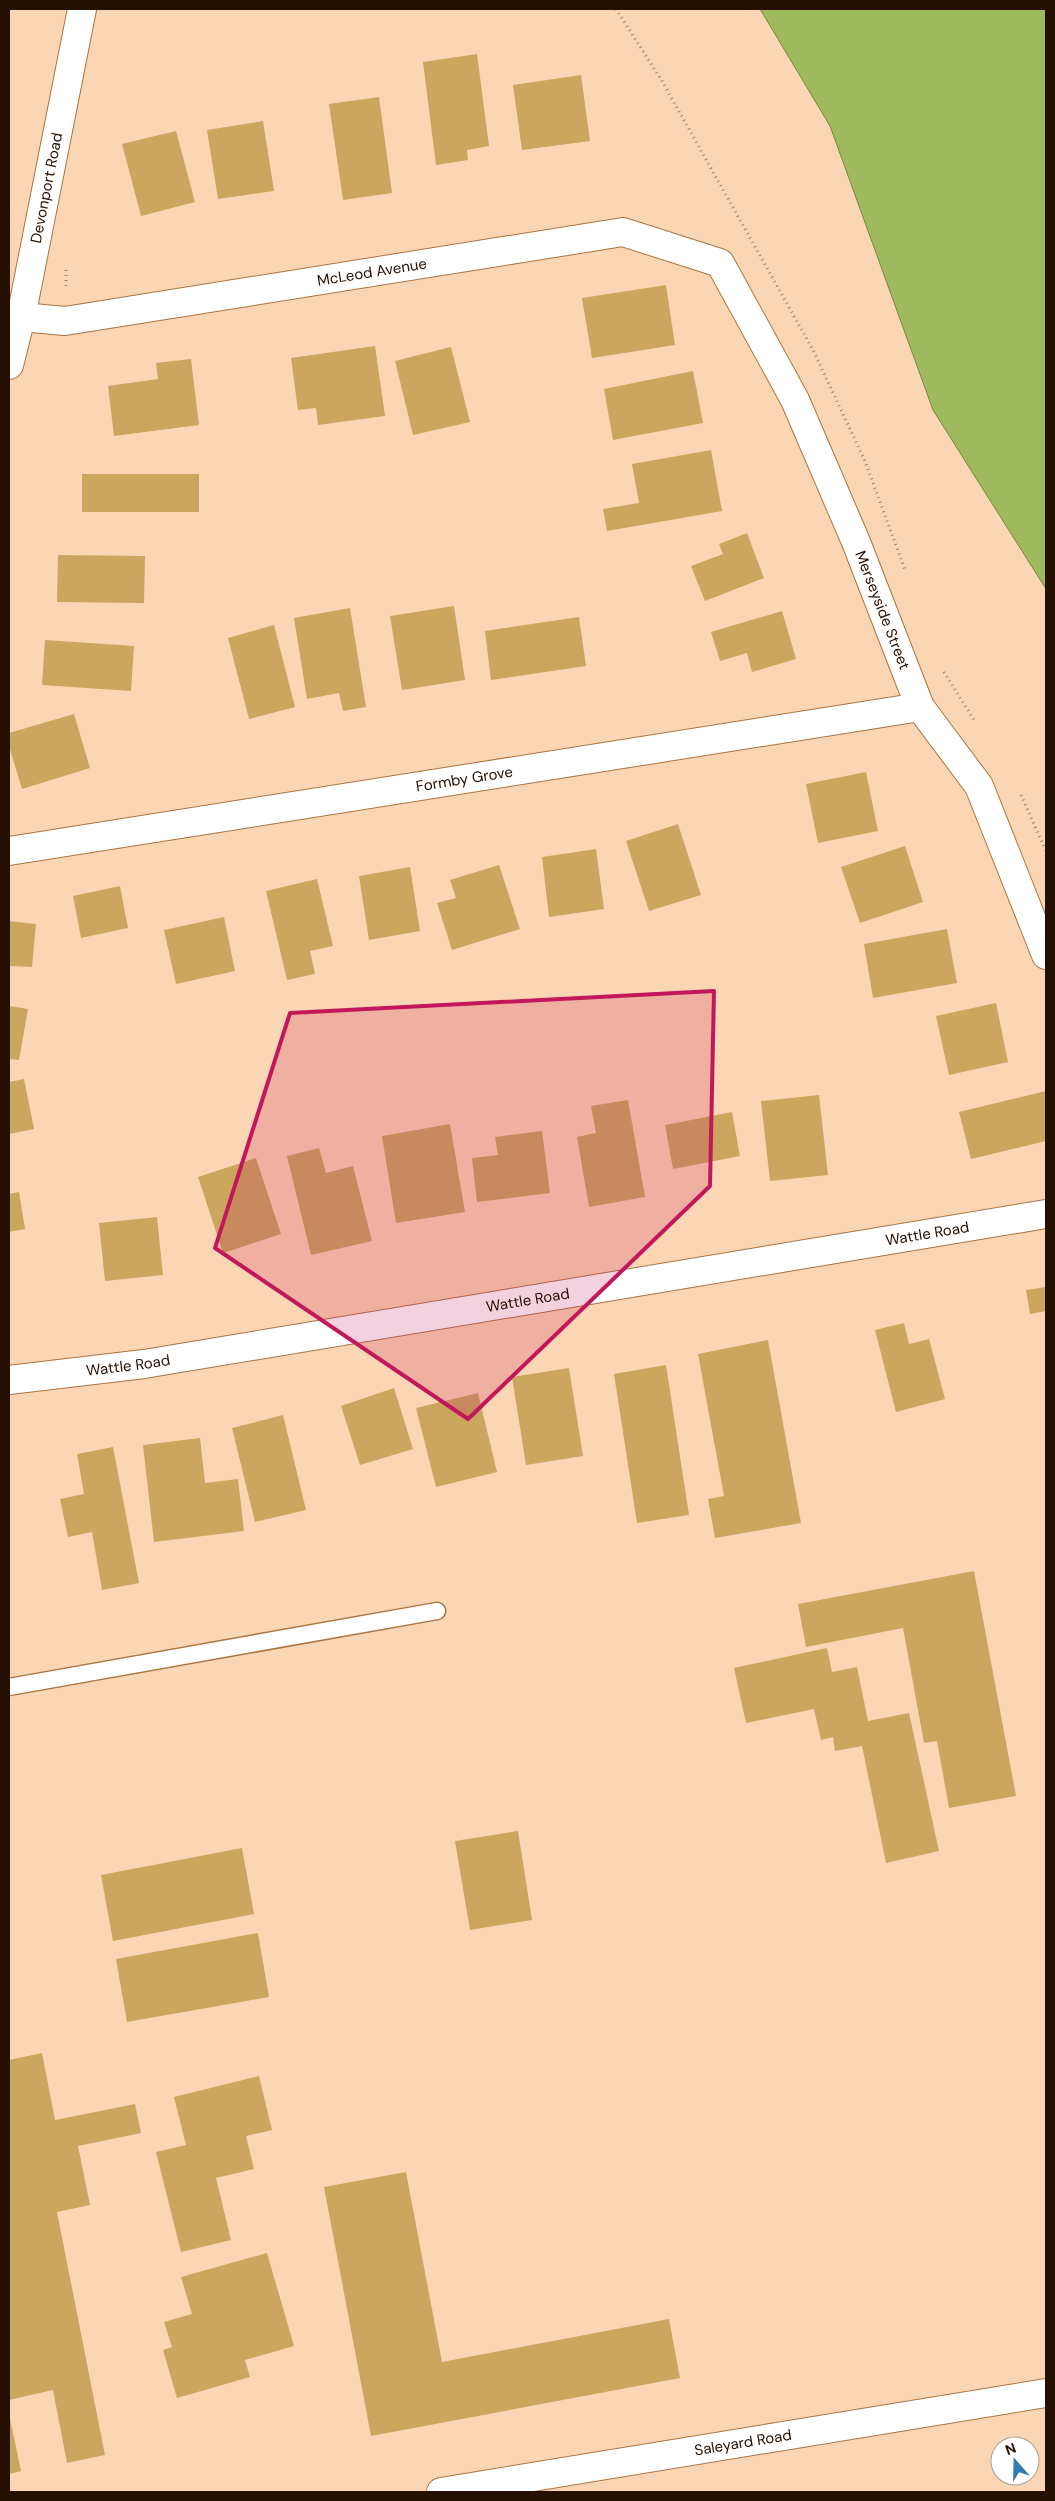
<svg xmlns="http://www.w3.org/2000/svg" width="1055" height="2501" font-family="'DM Sans',sans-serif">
	<rect width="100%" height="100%" fill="#fbd6b5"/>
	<!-- water -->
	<path fill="#9eb95e" stroke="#798642" d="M760,9H1046V589L933,410L830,126Z"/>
	<!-- building -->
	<path fill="#cba65f" d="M477,54L489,146L467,150L468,160L436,165L423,62Z
		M581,75L590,141L522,150L513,85Z
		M379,97L392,193L343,200L329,104Z
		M263,121L274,191L218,199L207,130Z
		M176,131L195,202L141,216L122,144Z
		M666,285L675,345L592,358L582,298Z
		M375,346L385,416L318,425L316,408L298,410L291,358Z
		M451,347L470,422L413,435L395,361Z
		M191,359L199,425L114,436L108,386L158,379L156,363Z
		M693,371L703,423L613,440L604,389Z
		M711,450L722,511L607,531L603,509L639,503L632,464Z
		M82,474H199V512H82Z
		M747,533L764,578L705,601L691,566L723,554L719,544Z
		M58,555L145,556L144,603L57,602Z
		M454,606L465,680L402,690L390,616Z
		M350,608L366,707L343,711L339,693L307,699L294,618Z
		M782,611L796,659L752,672L747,653L720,661L711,632Z
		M579,617L586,666L491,680L485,631Z
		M274,625L295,707L249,719L228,638Z
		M45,640L134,646L131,691L42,685Z
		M74,714L90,768L22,789L9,746V733Z
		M866,772L878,831L818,843L806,784Z
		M678,824L701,895L649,911L626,841Z
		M905,846L923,902L860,923L841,867Z
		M596,849L604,909L549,917L542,857Z
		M499,865L520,929L452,950L437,903L456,898L450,880Z
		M410,867L420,931L369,940L359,876Z
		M317,879L333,946L310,951L315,974L287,980L266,891Z
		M120,886L128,928L81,938L73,896Z
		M224,917L235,971L176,984L164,930Z
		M9,921L36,924L32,967L9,966Z
		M947,929L957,983L873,998L864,944Z
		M996,1003L1008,1062L949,1075L936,1016Z
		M9,1006L28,1009L19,1060L9,1059Z
		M24,1079L34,1129L9,1134V1082Z
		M1046,1091V1141L971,1159L959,1112Z
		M819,1095L828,1175L770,1181L761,1101Z
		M628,1100L645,1197L589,1207L577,1137L596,1133L591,1106Z
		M732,1112L740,1156L673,1169L665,1125Z
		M450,1124L465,1212L396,1223L382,1136Z
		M542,1131L550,1193L477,1202L472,1158L498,1155L495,1137Z
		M319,1148L326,1173L353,1166L372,1241L311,1255L287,1156Z
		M256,1158L281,1234L223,1253L198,1177Z
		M19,1192L25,1229L9,1232V1194Z
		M157,1217L163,1275L105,1281L99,1223Z
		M1046,1287V1311L1030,1314L1026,1290Z
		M904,1323L909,1344L929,1339L945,1399L896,1412L875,1330Z
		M768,1340L801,1523L715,1538L708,1499L724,1496L698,1354Z
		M666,1365L689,1515L637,1523L614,1374Z
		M569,1368L583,1456L526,1465L512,1377Z
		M394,1388L413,1449L360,1465L341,1406Z
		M478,1393L497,1472L436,1487L416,1408Z
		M283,1415L306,1510L255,1522L232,1428Z
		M200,1438L205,1483L238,1479L244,1531L154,1542L143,1445Z
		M113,1447L139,1583L102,1590L92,1532L68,1537L60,1499L84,1494L77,1454Z
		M974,1571L1016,1796L949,1808L937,1741L924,1743L903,1628L806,1647L798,1604Z
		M827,1648L832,1672L857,1667L868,1721L909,1713L939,1851L886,1863L862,1746L835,1751L833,1737L821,1740L814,1709L746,1723L734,1668Z
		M518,1831L532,1920L470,1930L455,1841Z
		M242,1848L254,1914L113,1941L101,1875Z
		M258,1933L269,1997L127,2022L116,1959Z
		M42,2053L55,2120L135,2104L141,2133L78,2146L90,2205L57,2212L105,2455L67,2463L53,2390L9,2400V2060Z
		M259,2076L272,2130L246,2136L254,2169L216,2178L231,2240L181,2252L156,2152L186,2145L174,2097Z
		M406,2172L442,2362L669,2319L680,2378L371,2436L324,2187Z
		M267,2253L294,2346L245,2360L250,2377L177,2398L163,2350L172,2347L164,2322L192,2314L181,2277Z
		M9,2414L21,2471L9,2474Z"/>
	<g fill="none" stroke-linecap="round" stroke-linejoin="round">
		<!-- lane casing -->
		<g stroke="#ac743e" stroke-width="19">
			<path id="lane" d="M9,1687L437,1611"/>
		</g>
		<!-- street casing -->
		<g stroke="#ac743e" stroke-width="30">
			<g id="street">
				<path id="s1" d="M21,317L65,321L623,232L720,263L795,400L856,542L920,707L979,786L1046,955"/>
				<path id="s2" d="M9,851L920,707"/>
				<path id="s3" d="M9,1380L144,1364L1046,1214"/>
				<path id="s4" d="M441,2492L1046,2393"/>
			</g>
		</g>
		<!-- secondary casing -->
		<g stroke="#ac743e" stroke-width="30">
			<g id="secondary">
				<path id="s5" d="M9,365L21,317L82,9"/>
			</g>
		</g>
		<!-- path -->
		<path stroke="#a2846a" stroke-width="3" stroke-dasharray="1 4" stroke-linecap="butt" d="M616,9L662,81L813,350L865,461L905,570
			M66,286V270
			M944,672L974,720
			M1021,795L1046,851"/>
		<!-- lane -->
		<use href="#lane" stroke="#fff" stroke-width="16"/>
		<!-- street -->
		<use href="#street" stroke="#fff" stroke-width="28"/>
		<!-- secondary -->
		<use href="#secondary" stroke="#fff" stroke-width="28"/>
	</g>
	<!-- marked area -->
	<path fill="#c2185b" fill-opacity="0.2" stroke="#c2185b" stroke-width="4" stroke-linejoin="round" d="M714,991L710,1186L468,1419L215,1248L290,1013Z"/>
	<g text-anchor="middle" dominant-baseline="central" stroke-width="4" stroke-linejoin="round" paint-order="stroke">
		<!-- street labels -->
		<g font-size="15" fill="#240f00" stroke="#fff">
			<text stroke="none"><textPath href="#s5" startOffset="181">Devonport Road</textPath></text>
			<text stroke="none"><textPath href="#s1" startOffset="355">McLeod Avenue</textPath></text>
			<text stroke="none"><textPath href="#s1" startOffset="1095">Merseyside Street</textPath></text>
			<text stroke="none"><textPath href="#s2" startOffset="461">Formby Grove</textPath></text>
			<text stroke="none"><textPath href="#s3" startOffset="930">Wattle Road</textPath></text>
			<text stroke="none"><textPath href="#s3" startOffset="525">Wattle Road</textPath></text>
			<text stroke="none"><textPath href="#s3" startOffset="120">Wattle Road</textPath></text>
			<text stroke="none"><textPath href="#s4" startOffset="306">Saleyard Road</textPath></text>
		</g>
	</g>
	<!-- border -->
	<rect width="1055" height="2501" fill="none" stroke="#240f00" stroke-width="20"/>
	<!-- north arrow -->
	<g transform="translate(1015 2461) rotate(340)"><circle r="24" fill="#ffffff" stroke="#a79f99"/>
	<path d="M0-4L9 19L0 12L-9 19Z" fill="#327baf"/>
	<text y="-8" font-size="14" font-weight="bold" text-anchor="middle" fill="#240f00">N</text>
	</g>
</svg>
